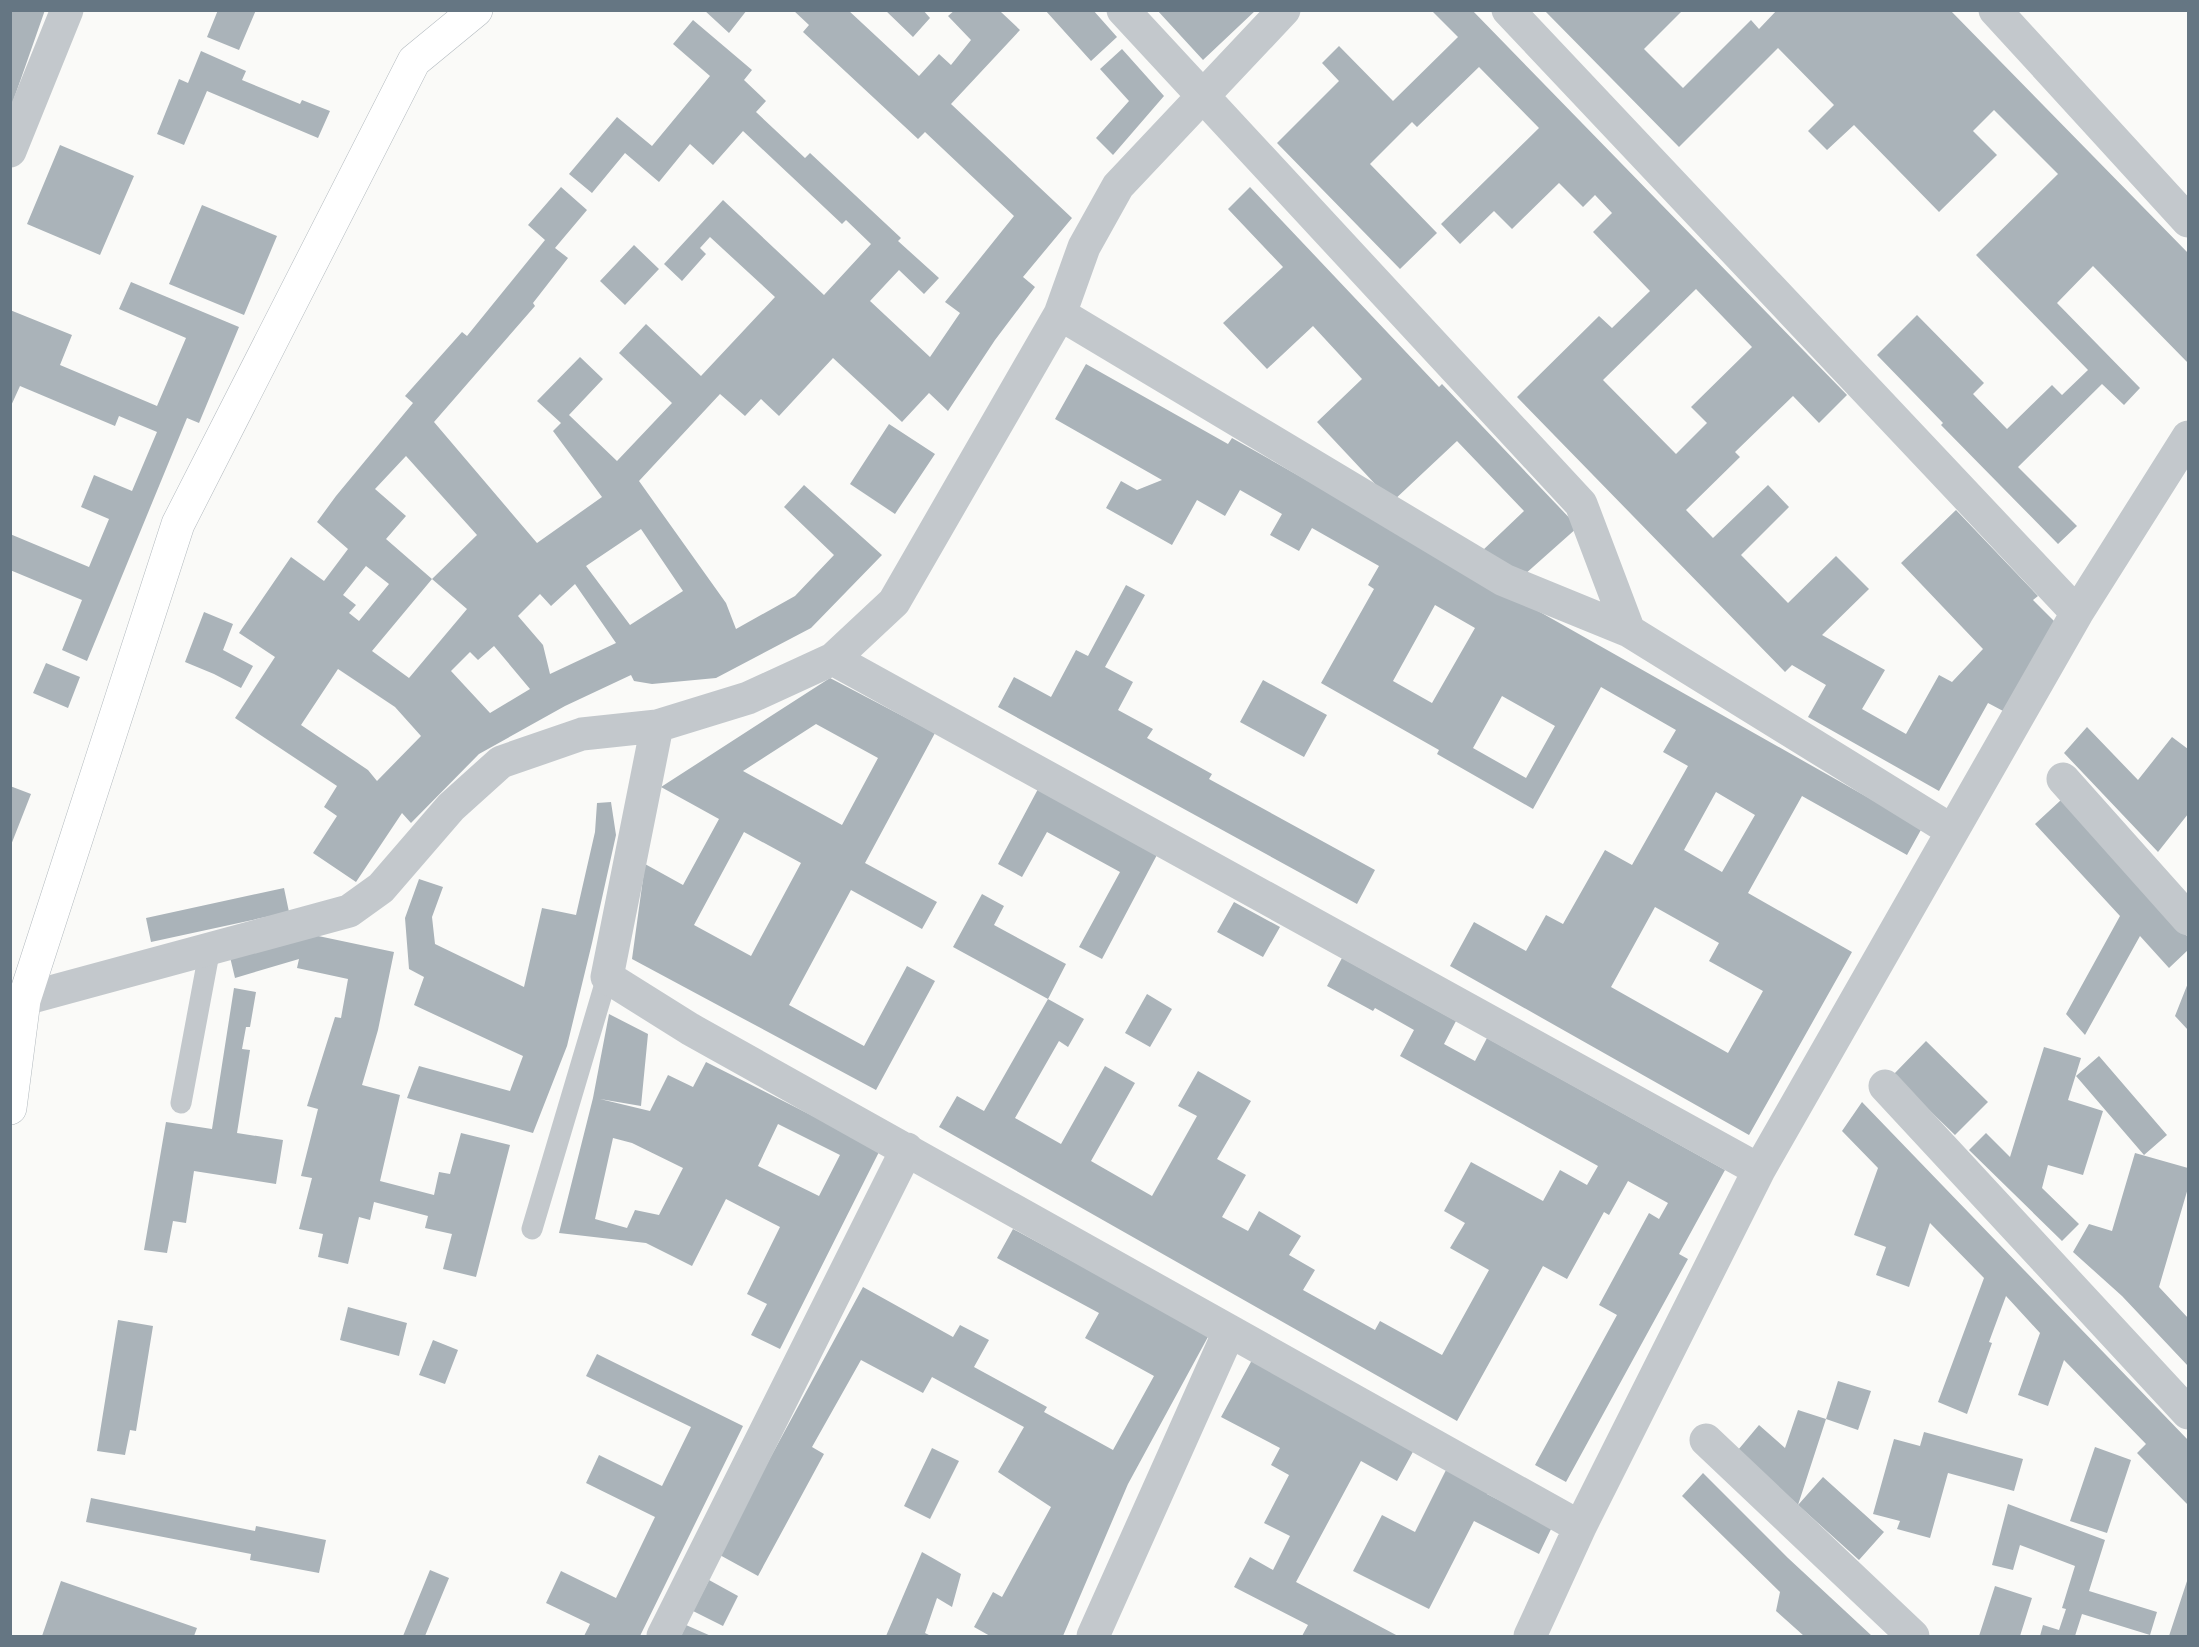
<svg xmlns="http://www.w3.org/2000/svg" width="2199" height="1647" font-family="Karla,sans-serif">
	<rect width="100%" height="100%" fill="#fafaf8"/>
	<!-- building -->
	<path fill="#aab3b9" fill-rule="evenodd" d="M10,10H45L10,110Z
		M218,10H256L239,50L207,37Z
		M704,10H747L729,33Z
		M793,10H848L919,76L939,54L951,65L971,40L948,16L955,10H1002L1001,12L1020,30L951,104L1072,218L1023,277L1035,287L995,340L948,411L929,393L902,422L833,358L779,416L761,399L745,416L720,394L639,481L726,603L736,629L795,596L834,555L784,507L804,485L882,555L811,628L716,678L652,684L634,681L631,675L565,706L479,754L411,823L402,813L356,882L313,853L337,816L324,807L337,786L235,718L275,657L239,633L291,557L324,581L348,549L317,522L336,496L413,403L405,396L462,332L467,336L545,240L528,225L561,187L587,210L555,248L568,258L533,303L535,306L434,422L537,543L602,497L553,431L561,423L537,401L580,357L603,379L569,415L617,461L672,403L619,353L646,324L701,376L775,297L710,237L700,248L706,254L682,281L664,264L723,200L824,295L871,244L846,220L842,224L743,131L713,165L690,144L659,182L625,153L592,193L569,174L617,117L652,146L710,76L673,44L693,20L752,70L744,80L766,101L756,112L805,158L810,153L901,238L898,241L939,278L924,294L899,270L870,301L930,357L960,313L945,302L1014,216L925,132L918,139L803,32L809,25ZM406,456L477,535L432,579L467,609L409,678L372,651L432,579L386,539L406,516L375,489ZM641,529L683,591L630,625L586,566ZM366,566L389,584L359,621L349,613L356,605L343,595ZM575,584L616,643L550,674L543,645L518,616L540,594L551,606ZM494,646L530,689L490,713L451,671L470,652L478,660ZM338,669L395,707L421,736L377,781L368,770L301,725Z
		M885,10H923L930,18L913,37Z
		M1045,10H1093L1117,37L1091,61Z
		M1157,10H1256L1203,60Z
		M1431,10H1472L1847,395L1819,423L1793,396L1735,452L1740,457L1686,510L1713,538L1768,485L1789,507L1741,555L1788,603L1836,556L1869,589L1822,635L1885,670L1862,709L1906,734L1939,675L1952,682L1983,649L1901,563L1956,510L2038,596L2033,600L2056,623L2005,712L1988,703L1939,791L1808,717L1826,685L1792,665L1785,672L1517,397L1599,316L1612,328L1650,291L1593,232L1612,213L1595,195L1583,207L1559,183L1512,229L1494,211L1460,244L1441,224L1539,128L1479,67L1417,127L1412,122L1370,164L1437,233L1400,269L1277,143L1339,81L1322,63L1339,46L1393,101L1458,37ZM1696,289L1752,347L1691,407L1707,423L1676,454L1603,380Z
		M1544,10H1683L1644,49L1683,88L1751,20L1759,29L1777,10H1950L2188,253V363L2093,266L2057,303L2140,388L2124,405L2102,384L2018,467L2077,526L2058,544L1941,425L1943,423L1877,355L1917,315L1984,383L1973,394L2007,429L2052,385L2062,395L2088,370L1976,255L2058,174L1994,110L1973,131L1997,155L1939,212L1854,125L1827,150L1808,131L1834,105L1778,48L1679,147Z
		M1122,49L1164,96L1113,155L1096,138L1129,101L1100,69Z
		M201,51L246,71L242,80L300,104L302,100L330,111L318,138L207,91L184,145L157,134L179,79L188,83Z
		M60,145L134,176L100,255L27,224Z
		M1250,187L1439,387L1442,384L1578,527L1523,576L1482,551L1524,511L1457,441L1392,502L1317,422L1362,379L1313,326L1267,369L1223,323L1283,267L1228,209Z
		M202,205L277,236L244,315L169,284Z
		M634,245L659,269L625,305L600,281Z
		M131,282L239,327L199,423L187,418L87,661L62,650L82,600L10,570V534L89,567L109,519L81,507L94,475L132,491L157,432L119,416L115,426L20,386L10,408V310L72,335L60,365L157,406L186,338L119,309Z
		M1086,364L1228,444L1232,438L1922,828L1907,855L1802,796L1748,893L1852,952L1749,1135L1450,966L1474,922L1526,951L1546,915L1563,924L1605,850L1632,865L1688,766L1663,752L1676,730L1601,687L1533,809L1437,754L1439,750L1321,683L1374,589L1368,585L1379,566L1312,528L1299,551L1270,535L1282,514L1240,490L1225,516L1197,500L1172,545L1106,508L1121,481L1137,490L1162,480L1055,419ZM1435,605L1475,628L1432,703L1393,681ZM1502,696L1555,726L1526,778L1473,748ZM1716,792L1755,815L1722,872L1684,850ZM1655,907L1719,943L1709,961L1763,991L1728,1053L1611,987Z
		M889,424L935,454L895,514L850,484Z
		M1126,585L1145,595L1105,667L1133,682L1118,710L1153,729L1147,738L1212,774L1209,779L1375,870L1357,904L998,707L1014,677L1051,697L1076,650L1088,656Z
		M204,612L233,624L223,650L253,666L241,688L214,674L185,662Z
		M46,663L80,677L68,708L33,693Z
		M830,678L935,733L865,863L937,902L922,929L851,890L789,1005L864,1046L907,966L935,981L876,1090L632,959L645,864L683,885L719,819L661,787ZM816,724L878,758L842,825L743,771ZM744,832L801,863L751,956L694,925Z
		M1263,680L1327,715L1304,757L1240,722Z
		M2087,727L2138,780L2172,737L2188,749V814L2158,852L2064,753Z
		M10,786L31,794L11,845H10Z
		M1038,789L1158,853L1102,959L1079,947L1120,872L1047,832L1022,877L998,864Z
		M2061,800L2188,937V950L2169,968L2140,936L2085,1035L2066,1014L2120,916L2035,824Z
		M611,802L616,835L592,943L567,1046L533,1133L407,1098L419,1066L510,1091L523,1056L414,1005L424,977L409,969L405,918L419,879L443,887L432,917L435,944L524,987L542,908L576,915L595,832L597,803Z
		M284,888L289,912L151,942L146,918Z
		M982,894L1004,906L994,925L1066,964L1048,999L953,947Z
		M1234,902L1280,927L1263,957L1217,932Z
		M304,933L394,952L378,1030L362,1085L400,1095L380,1181L434,1195L439,1172L450,1174L461,1133L510,1145L476,1277L443,1269L452,1234L425,1228L428,1216L374,1202L370,1220L359,1217L348,1264L318,1257L323,1234L299,1229L312,1178L301,1176L318,1109L307,1106L335,1017L341,1018L348,979L297,968L299,959L235,978L230,957Z
		M1342,958L1456,1021L1444,1044L1475,1061L1487,1038L1725,1170L1679,1254L1688,1259L1566,1482L1535,1465L1617,1315L1599,1305L1649,1213L1659,1219L1668,1203L1628,1181L1609,1215L1604,1212L1567,1279L1543,1266L1457,1421L939,1127L957,1096L984,1111L1048,999L1084,1019L1068,1047L1059,1041L1015,1118L1061,1144L1105,1066L1135,1083L1091,1161L1152,1196L1197,1116L1178,1106L1198,1071L1251,1101L1217,1159L1246,1175L1222,1217L1248,1231L1259,1211L1301,1236L1289,1255L1315,1270L1303,1290L1375,1330L1380,1321L1442,1355L1489,1270L1450,1248L1465,1223L1444,1211L1471,1162L1543,1201L1560,1170L1587,1185L1598,1166L1400,1056L1414,1030L1375,1008L1373,1011L1327,986Z
		M2188,983V1030L2175,1016Z
		M234,988L256,992L250,1027H246L242,1049L250,1050L237,1133L283,1140L276,1184L194,1171L186,1223L173,1221L167,1253L144,1250L166,1122L212,1129Z
		M1147,994L1172,1009L1150,1047L1125,1033Z
		M609,1014L648,1034L641,1106L600,1099L650,1111L668,1075L693,1087L706,1062L880,1150L780,1349L751,1335L767,1304L747,1294L780,1227L726,1199L692,1266L646,1243L559,1233L593,1098ZM778,1124L840,1155L819,1196L758,1166ZM613,1138L632,1143L683,1168L659,1215L635,1210L627,1228L595,1219Z
		M1926,1041L1988,1102L1955,1135L1893,1075Z
		M2044,1047L2081,1058L2068,1100L2103,1111L2083,1175L2048,1165L2042,1188L2079,1224L2062,1241L1969,1150L1986,1133L2010,1157Z
		M2099,1056L2167,1135L2144,1155L2076,1076Z
		M1862,1102L2188,1440V1505L2137,1453L2146,1444L2064,1360L2048,1406L2018,1395L2040,1333L2006,1296L1989,1342L1992,1343L1967,1414L1938,1402L1984,1278L1930,1223L1909,1287L1876,1275L1886,1247L1854,1235L1878,1168L1842,1131Z
		M2135,1153L2188,1168V1188L2159,1287L2188,1318V1366L2122,1296L2073,1252L2089,1224L2112,1231Z
		M1013,1229L1209,1335L1128,1484L1063,1636H990L974,1627L993,1592L1002,1597L1051,1507L998,1472L1024,1427L932,1377L923,1393L861,1360L812,1447L824,1454L758,1576L718,1554L863,1287L953,1337L960,1325L989,1340L974,1367L1047,1407L1044,1412L1113,1450L1154,1376L1085,1338L1099,1313L997,1258Z
		M348,1307L407,1323L399,1356L340,1340Z
		M118,1320L153,1326L136,1431L130,1430L125,1455L97,1451Z
		M433,1340L458,1350L445,1384L419,1375Z
		M597,1354L743,1426L640,1636H584L590,1624L546,1603L561,1571L616,1598L655,1517L586,1483L599,1455L662,1486L691,1427L586,1376Z
		M1252,1360L1415,1448L1397,1481L1361,1461L1296,1582L1398,1636H1302L1308,1625L1234,1587L1250,1557L1273,1570L1290,1536L1264,1523L1289,1475L1271,1465L1280,1448L1221,1417Z
		M1838,1381L1871,1391L1858,1430L1826,1419Z
		M1798,1410L1826,1419L1798,1505L1738,1450L1759,1425L1785,1448Z
		M1924,1432L2023,1459L2014,1491L1948,1473L1930,1538L1897,1529L1900,1521L1873,1514L1894,1439L1920,1446Z
		M2095,1447L2131,1460L2107,1533L2070,1521Z
		M932,1448L959,1461L930,1519L904,1506Z
		M1448,1466L1490,1488L1487,1494L1552,1527L1539,1554L1474,1521L1429,1609L1353,1571L1382,1515L1415,1532Z
		M1703,1473L1788,1558L1872,1636H1804L1776,1611L1780,1592L1682,1496Z
		M1823,1477L1884,1532L1859,1560L1798,1505Z
		M91,1498L255,1531L256,1526L326,1540L319,1573L250,1560L251,1554L86,1522Z
		M2008,1504L2105,1540L2089,1591L2157,1612L2150,1635L2082,1614L2075,1636H2040L2043,1625L2059,1630L2066,1609L2062,1608L2075,1566L2020,1545L2013,1570L1992,1565Z
		M922,1552L961,1574L952,1607L937,1598L925,1633L931,1636H886Z
		M430,1570L449,1578L425,1636H403Z
		M2188,1578V1636H2169Z
		M709,1580L738,1596L723,1626L693,1611Z
		M61,1581L197,1628L194,1636H42Z
		M1995,1586L2032,1598L2020,1636H1979Z
		M686,1625L711,1636H681Z"/>
	<g fill="none" stroke-linecap="round" stroke-linejoin="round">
		<!-- secondary casing -->
		<g stroke="#b3babf" stroke-width="34">
			<path id="secondary" d="M10,1108L24,1000L178,524L414,61L476,10"/>
		</g>
		<!-- service -->
		<path stroke="#c3c8cc" stroke-width="21" d="M181,1103L210,948
			M532,1229L607,977"/>
		<!-- minor -->
		<path stroke="#c3c8cc" stroke-width="33" d="M1508,10L2077,613
			M1995,10L2188,221
			M10,151L67,10
			M1060,314L1504,580L1629,631L1581,504L1123,10
			M1629,631L1951,830
			M833,659L1759,1170
			M657,726L607,977L690,1029L1580,1527
			M2063,779L2188,919
			M10,1003L349,911L381,888L451,807L501,762L582,734L657,726L748,698L833,659L894,602L1060,314L1084,247L1118,186L1284,10
			M1885,1086L2188,1413
			M1706,1440L1913,1636
			M663,1636L907,1149
			M1093,1636L1229,1332
			M1530,1636L1580,1527L1759,1170L2077,613L2188,437"/>
		<!-- secondary -->
		<use href="#secondary" stroke="#fff" stroke-width="33"/>
	</g>
	<!-- border -->
	<rect width="2199" height="1647" fill="none" stroke="#657683" stroke-width="24"/>
</svg>
